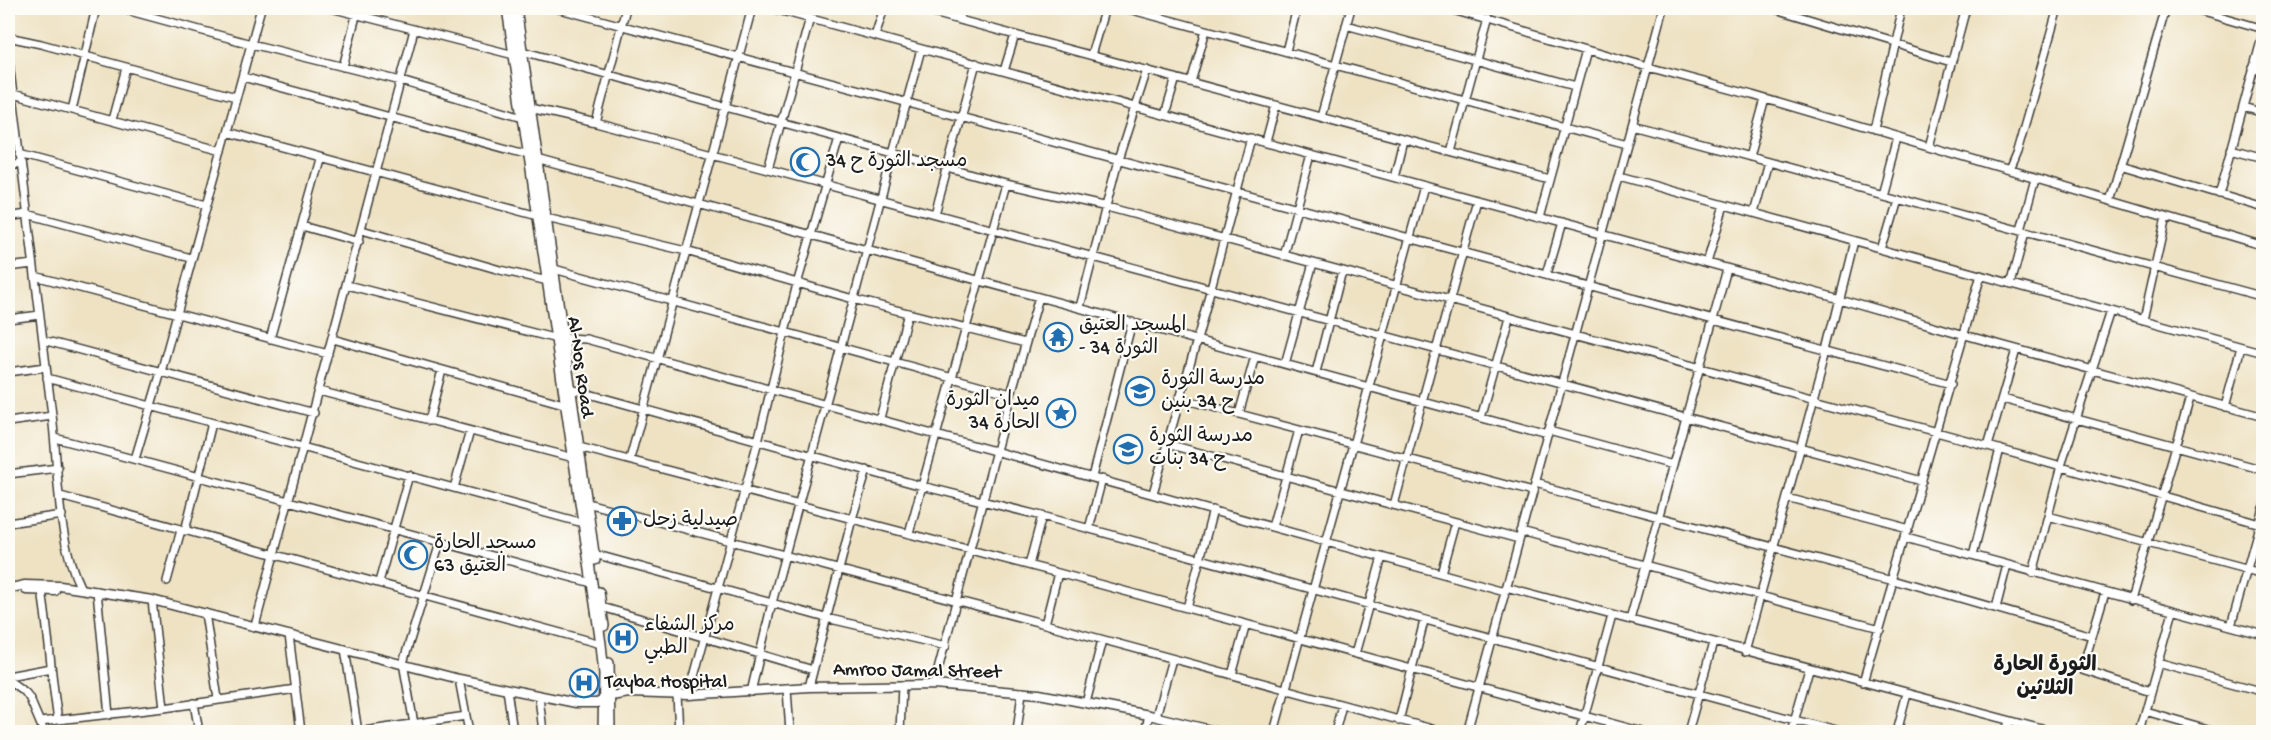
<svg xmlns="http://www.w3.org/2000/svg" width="2271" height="740" font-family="'Gochi Hand','Playpen Sans Arabic',sans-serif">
	<rect width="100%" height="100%" fill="#fdfcf7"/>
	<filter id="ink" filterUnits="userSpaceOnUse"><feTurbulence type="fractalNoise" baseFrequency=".0167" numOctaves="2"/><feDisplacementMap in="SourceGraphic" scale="12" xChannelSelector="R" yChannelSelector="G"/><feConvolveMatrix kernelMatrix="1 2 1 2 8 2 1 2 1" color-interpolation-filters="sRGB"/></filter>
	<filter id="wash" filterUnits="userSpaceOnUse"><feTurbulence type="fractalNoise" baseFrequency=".008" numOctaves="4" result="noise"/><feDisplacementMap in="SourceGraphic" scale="24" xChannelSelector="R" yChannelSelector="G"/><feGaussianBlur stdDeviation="1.35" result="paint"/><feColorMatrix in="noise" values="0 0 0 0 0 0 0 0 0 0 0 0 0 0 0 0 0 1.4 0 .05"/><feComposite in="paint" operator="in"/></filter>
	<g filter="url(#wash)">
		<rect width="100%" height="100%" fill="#eee2c3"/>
		<!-- built -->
		<path fill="#c8ddf9" d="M573,668L597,673L601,697L597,699L568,693Z"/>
	</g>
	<g filter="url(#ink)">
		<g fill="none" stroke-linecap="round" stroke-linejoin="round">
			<!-- minor casing -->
			<g stroke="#3c3a35" stroke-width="10">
				<path id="minor" d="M119,8L251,44L401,81L523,117
					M331,8L514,55
					M556,8L1951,384
					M771,8L1840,299L1965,335L2264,417
					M915,8L1550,179
					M1125,8L1627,144
					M1446,8L1648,67L1752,95L2264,246
					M1772,8L1951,62
					M2191,8L2264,29
					M959,19L961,8
					M1346,25L1575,87
					M875,36L884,8
					M8,37L41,44L236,97
					M522,51L1006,184L1107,207L1988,446L2264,525
					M1286,51L1297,8
					M8,54C22,174 38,295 52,415C59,471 56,539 81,589
					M1091,55L1105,8
					M343,67L358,8
					M2253,68L2264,72
					M1004,71L1015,35
					M243,77L529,155
					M1191,82L1206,30
					M13,94L222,151
					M2243,107L2264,113
					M530,108L596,123L768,169L1922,481
					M72,110L96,8
					M1165,115L1176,78
					M1321,117L1351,8
					M112,120L126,68
					M596,123L626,8
					M1632,125L2264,297
					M1873,131L1901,8
					M227,132L538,216
					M1266,142L1276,105
					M1929,147L1966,8
					M2231,149L2264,158
					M1451,152L1487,19
					M19,154L206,205
					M1749,157L1765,99
					M537,160L1548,436
					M8,165L21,163
					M2120,165L2264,208
					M768,169L810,18
					M2009,171L2017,152L2058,8
					M1619,176L2264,353
					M1394,177L1403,140
					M1881,193L1896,138
					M2219,195L2264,30
					M2110,201L2166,8
					M1754,213L1768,162
					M935,214L976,63
					M8,217L27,214L191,258
					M1540,217L1586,49
					M546,218L686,251L853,299L1025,343
					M302,226L359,242
					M362,230L500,270L548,281
					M2021,230L2035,179
					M1882,248L1897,197
					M1284,256L1311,155
					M1707,263L1724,205
					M8,267L33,264
					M554,269L1011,394
					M1547,274L1562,223
					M35,276L328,354
					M2011,284L2025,232
					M347,285L557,339
					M1080,307L1118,160L1147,70
					M8,319L40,315
					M2143,320L2166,217
					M563,338L586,339C893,421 1199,506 1505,591
					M270,339L320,159
					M333,339L567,405
					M43,340L314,413
					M1285,364L1313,263
					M8,372L46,367
					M1316,372L1342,271
					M47,378L583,523
					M571,389L922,486L1042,516L1839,732
					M319,391L574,458
					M1179,398L1532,492
					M2003,399L2264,470
					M2225,407L2241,347
					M1239,414L1255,356
					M880,418L908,313
					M1481,418L1509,317
					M429,421L442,370
					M8,422L52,416
					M1549,431L1673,465
					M55,438L592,583
					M1167,444L1519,539
					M1988,446L2016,350
					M579,447L1058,573L1643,732
					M135,459L161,372L261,8
					M630,459L752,8
					M8,474L58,468
					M1092,477L1132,322
					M1534,484L1894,579L2092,636
					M454,488L470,431
					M1153,493L1197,340L1251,138
					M60,496L601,644
					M1787,498L1908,530
					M587,503L1045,624L1443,732
					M1394,505L1477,200
					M2048,516L2264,574
					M8,523L62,515
					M1272,527L1299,430
					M1089,529L1102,479
					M185,531L212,423
					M1521,532L1880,628
					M909,533L1006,184
					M1906,537L2264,635
					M594,554L826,618L946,646
					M1973,555L2000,449
					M1029,565L1042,516
					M1441,573L1455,522
					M2033,573L2061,466L2111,311
					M167,581L181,530
					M379,582L409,475
					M1506,587L2053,732
					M42,591C49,634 51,677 58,720
					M97,591L109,715
					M2105,592L2082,670L2150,692
					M152,600L164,708
					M2131,600L2190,398
					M602,607L813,670
					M1187,608L1213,510
					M1996,608L2007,565
					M205,613L218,699
					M1630,620L1727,269
					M1045,624L1058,573
					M255,626L414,30
					M2231,626L2264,508
					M289,635L301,732
					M345,649L358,732
					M1745,652L1827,350L1854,241
					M1355,654L1382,557
					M2158,663L2264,692
					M1232,675L1246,624
					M8,676L51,668
					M459,679L469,732
					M8,680L25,692L29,697L44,732
					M1863,683L1981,275
					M934,685L1011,394L1039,297
					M809,687L852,519L867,470
					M507,689L513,732
					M787,689L790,732
					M751,692L772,603L921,49
					M677,695L679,732
					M689,695L758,441L797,284L839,138
					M539,697L543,732
					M194,703L199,732
					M1086,703L1102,640
					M2145,711L2218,732
					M1156,716L1172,659
					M1399,721L1424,621
					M40,722L164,708L296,689
					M414,724L403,663L440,543
					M357,732L466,716
					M900,732L902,685
					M1017,732L1022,692
					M1145,732L1149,715
					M1274,732L1424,186
					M1335,732L1342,705
					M1467,732L1664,8
					M1580,732L1612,616
					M1688,732L1713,643
					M1791,732L1809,669
					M1897,732L1907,694
					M2006,732L2009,721
					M2139,732L2173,611"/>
			</g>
			<!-- tertiary casing -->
			<g stroke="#3c3a35" stroke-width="11">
				<path id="tertiary" d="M11,588L25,585L60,586L152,600L459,679L576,703H597L611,696L629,693L689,695L809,687L934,685L1039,694L1149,715L1219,732
					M26,590L55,591"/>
			</g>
			<!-- secondary casing -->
			<g stroke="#3c3a35" stroke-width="12">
				<path id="secondary" d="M507,8L601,644L604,674L603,732
					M516,8L595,560
					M599,592L604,626
					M609,663L610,732"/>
			</g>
			<!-- minor -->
			<use href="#minor" stroke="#fff" stroke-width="7"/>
			<!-- tertiary -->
			<use href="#tertiary" stroke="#fff" stroke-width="8"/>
			<!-- secondary -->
			<use href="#secondary" stroke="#fff" stroke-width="9"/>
		</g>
	</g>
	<!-- icons -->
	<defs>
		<g id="mosque-ring" transform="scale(1.5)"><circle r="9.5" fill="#fdfcf7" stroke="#1f6fb2" stroke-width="1.5"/><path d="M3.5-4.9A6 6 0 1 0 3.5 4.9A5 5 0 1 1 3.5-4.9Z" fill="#1f6fb2"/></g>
		<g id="temple-ring" transform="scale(1.5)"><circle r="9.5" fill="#fdfcf7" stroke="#1f6fb2" stroke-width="1.5"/><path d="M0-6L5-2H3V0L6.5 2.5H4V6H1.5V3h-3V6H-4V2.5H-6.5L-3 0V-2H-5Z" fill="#1f6fb2"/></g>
		<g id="school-ring" transform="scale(1.5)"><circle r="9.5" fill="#fdfcf7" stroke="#1f6fb2" stroke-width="1.5"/><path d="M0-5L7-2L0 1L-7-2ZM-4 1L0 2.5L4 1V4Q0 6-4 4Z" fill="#1f6fb2"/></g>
		<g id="sight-ring" transform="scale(1.5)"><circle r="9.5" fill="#fdfcf7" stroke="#1f6fb2" stroke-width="1.5"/><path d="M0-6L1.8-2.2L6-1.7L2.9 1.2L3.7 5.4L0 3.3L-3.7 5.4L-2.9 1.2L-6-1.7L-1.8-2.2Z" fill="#1f6fb2"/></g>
		<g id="pharmacy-ring" transform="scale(1.5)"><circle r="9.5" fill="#fdfcf7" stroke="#1f6fb2" stroke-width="1.5"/><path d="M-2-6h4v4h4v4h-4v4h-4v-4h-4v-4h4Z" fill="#1f6fb2"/></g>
		<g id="hospital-ring" transform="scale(1.5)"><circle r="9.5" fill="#fdfcf7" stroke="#1f6fb2" stroke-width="1.5"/><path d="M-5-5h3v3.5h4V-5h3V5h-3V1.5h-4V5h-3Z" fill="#1f6fb2"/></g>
	</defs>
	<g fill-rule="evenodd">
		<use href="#mosque-ring" x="805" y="162"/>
		<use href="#temple-ring" x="1058" y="337"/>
		<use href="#school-ring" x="1140" y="391"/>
		<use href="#sight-ring" x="1061" y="413"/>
		<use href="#school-ring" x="1128" y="449"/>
		<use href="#pharmacy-ring" x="622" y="521"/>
		<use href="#mosque-ring" x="413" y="555"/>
		<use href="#hospital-ring" x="623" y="638"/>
		<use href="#hospital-ring" x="584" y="683"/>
	</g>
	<g text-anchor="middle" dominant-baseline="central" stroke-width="4.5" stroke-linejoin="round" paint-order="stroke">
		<!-- poi labels -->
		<g font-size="20" fill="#1c1c1c" stroke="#fdfcf7" text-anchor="start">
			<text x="826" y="162">مسجد الثورة ح 34</text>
			<text x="1079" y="326">المسجد العتيق<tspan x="1079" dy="23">- الثورة 34</tspan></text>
			<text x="1161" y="380">مدرسة الثورة<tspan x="1161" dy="23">ح 34 بنين</tspan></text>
			<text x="1040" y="401" text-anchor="end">ميدان الثورة<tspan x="1040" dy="23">الحارة 34</tspan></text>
			<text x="1149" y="437">مدرسة الثورة<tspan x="1149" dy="23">ح 34 بنات</tspan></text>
			<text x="643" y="521">صيدلية زحل</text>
			<text x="434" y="544">مسجد الحارة<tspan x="434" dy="23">63 العتيق</tspan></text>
			<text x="644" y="626">مركز الشفاء<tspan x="644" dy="23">الطبي</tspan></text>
			<text x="605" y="683">Tayba Hospital</text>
		</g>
		<!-- street labels -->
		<g font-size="20" fill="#1c1c1c" stroke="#fdfcf7">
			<text transform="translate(579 367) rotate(82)">Al-Nos Road</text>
			<text transform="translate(917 672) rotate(1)">Amroo Jamal Street</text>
		</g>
		<!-- neighbourhood labels -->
		<g font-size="21" font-weight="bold" fill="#1c1c1c" stroke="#fdfcf7">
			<text x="2045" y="666">الثورة الحارة<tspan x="2045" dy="24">الثلاثين</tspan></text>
		</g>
	</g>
	<!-- margin -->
	<rect width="2271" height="740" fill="none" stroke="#fdfcf7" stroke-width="30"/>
</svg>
